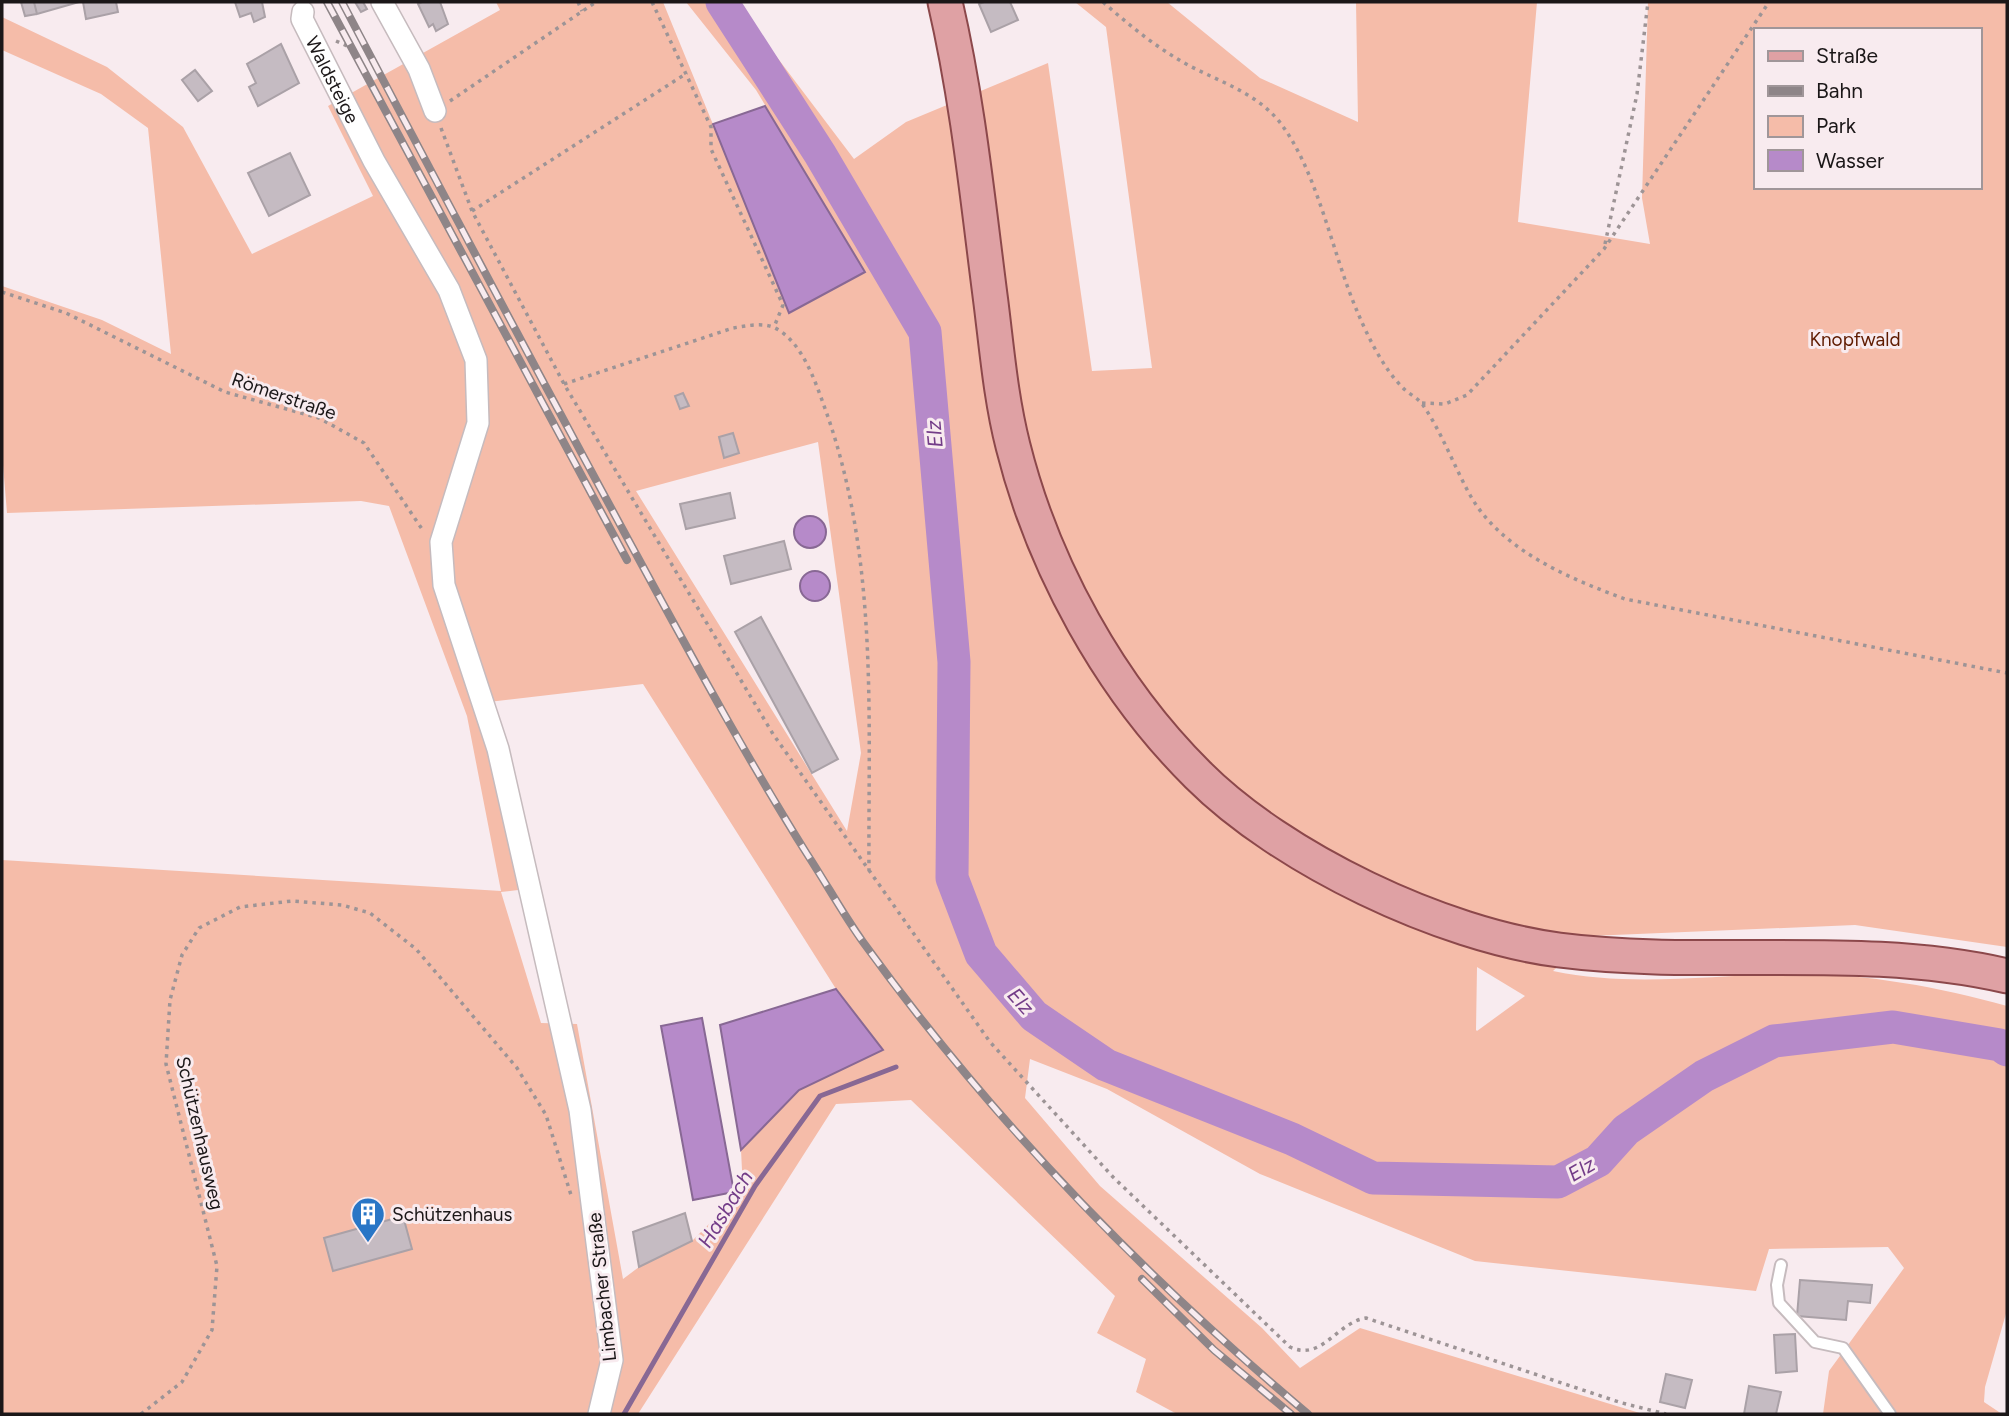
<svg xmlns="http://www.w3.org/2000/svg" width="2009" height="1416" font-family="Figtree,sans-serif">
	<rect width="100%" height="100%" fill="#f8ebef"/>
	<!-- green -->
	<path fill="#f5bca9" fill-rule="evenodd" d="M496,2H663L790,313L865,272L756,90L686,2H735L854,159L906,122L1048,63L1092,371L1152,368L1106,27L1075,2H1167L1260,78L1358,122L1356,2H1537L1518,222L1650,244L1642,198L1648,2H2007V947L1855,925L1590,936L1553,971C1633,988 1716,974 1797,974C1868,974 1939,987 2007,1006V1310L1985,1387L1984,1402L2002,1414H1823L1829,1371L1904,1268L1888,1247L1769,1249L1756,1291L1475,1261L1260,1174L1107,1089L1030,1059L1025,1098L1100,1186L1262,1328L1300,1368L1360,1328L1643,1414H1177L1136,1392L1146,1359L1097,1333L1115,1296L911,1100L836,1104L638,1414H2V860L501,891L467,716L389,506L361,501L7,513L2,453V286L102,320L171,354L148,128L101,94L2,50V17L107,67L183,127L252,254L373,196L328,106L500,10ZM1755,30H1979V187H1755ZM818,442L861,753L847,831L636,491ZM643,684L836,989L883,1050L799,1090L741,1150L743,1190L692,1241L639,1267L623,1279L577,1024L541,1023L501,892L518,890L480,703ZM1477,967L1525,996L1477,1031L1476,1030Z"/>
	<!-- water -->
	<path fill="#b68ac9" stroke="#886894" stroke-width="2" d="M765,106L865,272L789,313L713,124Z
		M794 532a16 16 0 1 1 32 0a16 16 0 1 1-32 0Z
		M800 586a15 15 0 1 1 30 0a15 15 0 1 1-30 0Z
		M836,989L883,1050L799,1090L741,1150L720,1025Z
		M702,1018L734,1192L693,1200L661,1026Z"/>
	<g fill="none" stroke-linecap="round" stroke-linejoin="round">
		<!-- stream -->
		<path stroke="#886894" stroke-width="5" d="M624,1414L755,1186L820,1096L896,1067"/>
		<!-- river -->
		<path stroke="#b68ac9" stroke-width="33" d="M722,2L820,154L925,332L954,662L952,878L981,954L1034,1016L1106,1065L1292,1139L1373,1178L1558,1182L1598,1161L1626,1130L1704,1076L1774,1041L1893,1027L2000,1045L2007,1050"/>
	</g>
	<!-- building -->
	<path fill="#c5bbc2" stroke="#aaa1a7" stroke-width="2" d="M21,2H34L37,14L25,16Z
		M34,2H79L37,14Z
		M83,2H116L118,12L86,19Z
		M235,2H262L265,17L254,22L251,13L240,17Z
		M355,2H363L367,9L361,12Z
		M422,2H440L448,24L436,31L433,24L429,27L418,4Z
		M984,2H1010L1018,20L991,32L979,4Z
		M281,44L299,83L258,106L249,87L256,83L247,64Z
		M195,70L212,91L198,101L182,80Z
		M290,153L310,195L269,216L248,173Z
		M683,393L689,406L680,409L675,396Z
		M733,433L739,453L724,458L719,437Z
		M730,493L735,518L686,529L680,504Z
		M784,541L791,569L731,584L724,556Z
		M761,617L838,759L812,773L735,632Z
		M685,1213L692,1241L639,1267L633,1232Z
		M403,1216L412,1249L333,1271L324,1238Z
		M1800,1280L1872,1285L1870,1303L1848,1301L1846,1320L1797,1316Z
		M1795,1334L1797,1371L1776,1373L1774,1335Z
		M1666,1374L1692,1380L1685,1408L1660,1402Z
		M1749,1386L1781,1392L1776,1414H1744Z"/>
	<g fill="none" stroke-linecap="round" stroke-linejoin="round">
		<!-- lane casing -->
		<g stroke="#c6bbbe" stroke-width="14">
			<path id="lane" d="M1781,1265L1777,1285L1779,1303L1815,1342L1843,1348L1890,1414"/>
		</g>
		<!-- street casing -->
		<g stroke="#c6bbbe" stroke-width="24">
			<g id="street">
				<path d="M382,2L419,69L435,111"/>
				<path id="s1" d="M303,12L302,19L374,161L449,290L476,360L478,423L441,542L444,585L498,749L580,1110L612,1360L599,1414"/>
			</g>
		</g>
		<!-- primary casing -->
		<g stroke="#8c484b" stroke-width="37">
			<path id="primary" d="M945,2C968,101 978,203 991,303C997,351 1001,399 1013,446C1043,566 1110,688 1198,775C1282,859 1442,935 1559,950C1708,969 1860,942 2007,976"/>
		</g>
		<!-- path -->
		<path stroke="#9d9496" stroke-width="3.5" stroke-dasharray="3.5 5" stroke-linecap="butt" d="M578,2L582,11
			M652,2L711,127V149L783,305L774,327
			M1103,2C1130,26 1157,48 1188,65C1220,82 1254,92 1278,120C1317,168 1332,253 1357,311C1368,337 1383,368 1403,388C1409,394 1418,398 1423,405C1442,433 1454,466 1470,495C1501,550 1568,578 1625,599L2007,673
			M336,41L347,46
			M450,101L596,2
			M441,128L472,211L564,384L773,734L990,1042L1113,1177L1290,1347C1322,1362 1337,1322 1366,1318L1622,1403L1666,1414
			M472,211L687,73
			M1605,244L1637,94L1648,2
			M2,292L66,313L225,392L319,418L364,443L424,532
			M564,384L733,328C746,326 763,322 775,328C801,341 814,378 823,403C879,554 868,713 869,871
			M1422,403L1445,404L1467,395L1604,249L1769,2
			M141,1414L182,1382L212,1330L217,1266L166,1064L170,1000L182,955L199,928L240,907L292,901L342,905L370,913L416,949L517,1068L546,1115L571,1195"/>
		<!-- lane -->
		<use href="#lane" stroke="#fff" stroke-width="10"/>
		<!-- street -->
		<use href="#street" stroke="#fff" stroke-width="21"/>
		<!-- primary -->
		<use href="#primary" stroke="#dfa1a4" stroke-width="33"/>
		<!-- rail casing -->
		<g stroke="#8e8588" stroke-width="8">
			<path id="rail" d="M327,2L627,560
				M342,2C443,194 544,385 648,576C699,670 750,763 807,854C826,883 843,914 863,942C991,1119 1141,1274 1308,1414
				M1142,1279L1214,1350L1291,1414"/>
		</g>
		<!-- rail -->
		<use href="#rail" stroke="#f8ebef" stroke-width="5" stroke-dasharray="16" stroke-linecap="butt"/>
	</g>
	<!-- icons -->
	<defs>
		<g id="building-pin" transform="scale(1.75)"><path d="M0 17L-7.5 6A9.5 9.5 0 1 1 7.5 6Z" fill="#2976c6" stroke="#f8ebef"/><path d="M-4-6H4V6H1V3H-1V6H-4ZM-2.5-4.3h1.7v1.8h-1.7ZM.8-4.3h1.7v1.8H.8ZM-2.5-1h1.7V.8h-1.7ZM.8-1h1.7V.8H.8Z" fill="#fff"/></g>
	</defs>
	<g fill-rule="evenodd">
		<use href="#building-pin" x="368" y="1214"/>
	</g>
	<g text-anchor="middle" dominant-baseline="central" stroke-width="6" stroke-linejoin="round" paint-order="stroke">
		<!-- street labels -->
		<g font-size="19" fill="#1b1718" stroke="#f8ebef">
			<text stroke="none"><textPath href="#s1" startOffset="75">Waldsteige</textPath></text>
			<text transform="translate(284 396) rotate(19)">Römerstraße</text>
			<text transform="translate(200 1133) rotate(77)">Schützenhausweg</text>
			<text transform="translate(602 1287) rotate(-96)">Limbacher Straße</text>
		</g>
		<!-- park labels -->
		<g font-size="19" fill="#5f1b00" stroke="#f8ebef">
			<text x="1855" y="339">Knopfwald</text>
		</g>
		<!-- poi labels -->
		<g font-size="19" fill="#1b1718" stroke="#f8ebef" text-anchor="start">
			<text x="392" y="1214">Schützenhaus</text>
		</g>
		<!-- water labels -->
		<g font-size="21" font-style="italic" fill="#733c88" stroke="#f8ebef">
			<text transform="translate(934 434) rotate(-95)">Elz</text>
			<text transform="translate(1021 1001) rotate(48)">Elz</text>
			<text transform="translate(1581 1169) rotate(-30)">Elz</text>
			<text transform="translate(725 1209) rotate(-59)">Hasbach</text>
		</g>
	</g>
	<!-- border -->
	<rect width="2009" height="1416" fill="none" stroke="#1b1718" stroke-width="7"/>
	<!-- legend -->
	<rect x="1754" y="28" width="228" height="161" fill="#f8ebef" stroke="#a09699" stroke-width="2"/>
	<rect x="1768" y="51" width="35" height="10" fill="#dfa1a4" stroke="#a09699" stroke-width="2"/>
	<text x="1816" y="63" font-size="21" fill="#1b1718">Straße</text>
	<rect x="1768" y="86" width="35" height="10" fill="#8e8588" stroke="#a09699" stroke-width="2"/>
	<text x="1816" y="98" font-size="21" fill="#1b1718">Bahn</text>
	<rect x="1768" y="116" width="35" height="21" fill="#f5bca9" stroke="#a09699" stroke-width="2"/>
	<text x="1816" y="133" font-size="21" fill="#1b1718">Park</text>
	<rect x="1768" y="150" width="35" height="21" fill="#b68ac9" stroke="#a09699" stroke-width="2"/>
	<text x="1816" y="168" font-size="21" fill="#1b1718">Wasser</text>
</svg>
